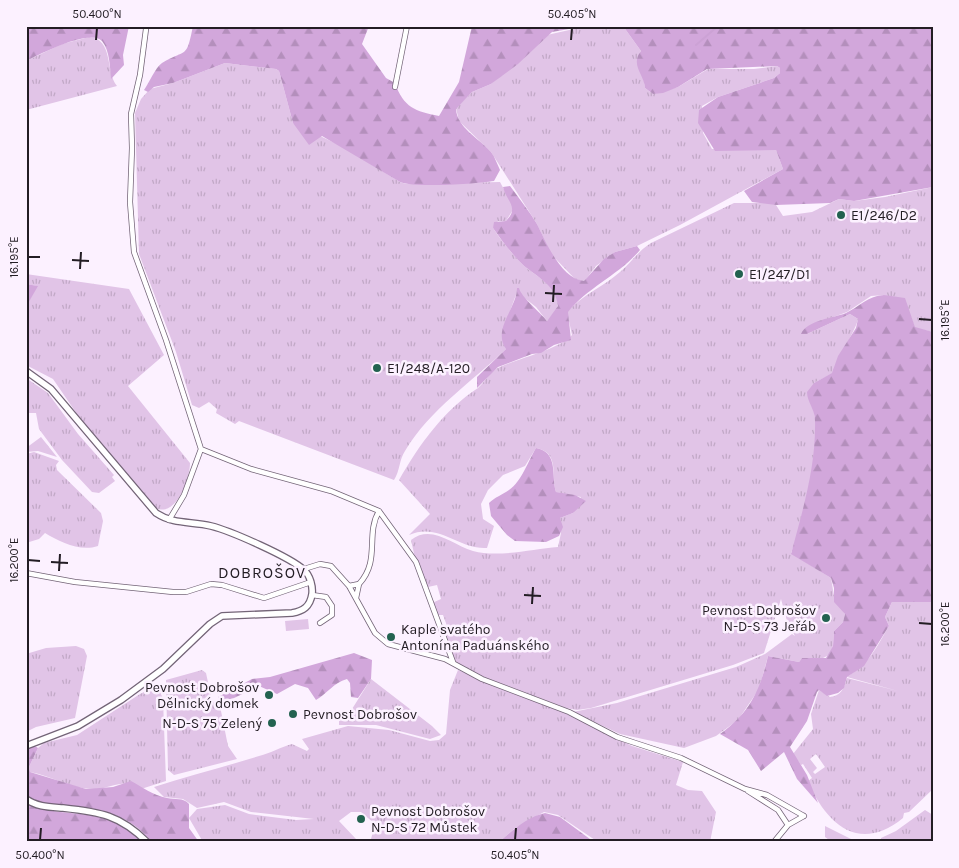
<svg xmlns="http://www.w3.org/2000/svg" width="959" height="868" font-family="Karla,sans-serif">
	<defs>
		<pattern id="grass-tufts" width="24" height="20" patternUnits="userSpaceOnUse" patternTransform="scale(1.25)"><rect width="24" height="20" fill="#e1c4e7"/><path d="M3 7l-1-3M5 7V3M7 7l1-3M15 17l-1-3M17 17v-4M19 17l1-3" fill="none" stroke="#c1a8c6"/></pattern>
		<pattern id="forest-firs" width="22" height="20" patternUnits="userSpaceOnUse" patternTransform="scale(1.25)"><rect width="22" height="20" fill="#d2a7db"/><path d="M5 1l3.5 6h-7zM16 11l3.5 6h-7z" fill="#b48fbc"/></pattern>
	</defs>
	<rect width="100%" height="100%" fill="#fcf1ff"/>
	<!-- grass -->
	<path fill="url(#grass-tufts)" fill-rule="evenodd" d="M587,26H623L641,51L639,54C640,67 644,76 645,88L653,94L678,87L708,69H754L777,66L780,68V73L774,78L718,97L702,106L703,133L712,149L776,150L783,169L680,225L637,246L615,252L596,266L584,282L575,279L551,254L537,224L491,152L459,121L456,108L472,92L491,84L547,35Z
		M89,37C114,39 105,71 117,86L26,110V61L62,44Z
		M225,63L276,69L279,71L293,123L341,146L400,182L406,184L500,182L514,208L506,221H498L493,228C502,242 512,253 523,265C535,276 564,289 557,309L547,321L536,307L517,292L503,330L506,349C472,382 430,409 405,451C399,460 400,471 394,480L239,421L235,424L216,413L217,409L209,402L199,408L192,405L176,352L139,254L135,113L141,99L150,89L173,83Z
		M933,187V332L915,328L911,317L884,295L871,296L847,312L809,326L807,334L850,314L858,319C858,325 837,361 833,373L814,383L809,400C828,425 802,524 791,553L831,578L834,596L845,614L843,622L834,631L833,646L829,655L821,659L802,658L799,662L768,656L759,689L738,720L716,736L684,748L620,734L573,712L617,703L736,667L765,654L792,634L795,636L787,621L781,599L764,653L733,665L591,708L577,710L566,708L483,677L460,665L454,661L441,628L447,626L443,615H437L432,603L441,599L437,585L428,587L415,558L411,540C432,524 452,545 473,551C498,558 532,549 558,547L561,533L560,518L573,513L581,497L556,492C551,476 560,452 536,448L525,466L503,475L488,490L481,504L483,519L494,526L487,548C459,550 439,522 409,535L430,514L399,480C419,445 444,410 478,388C485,382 490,371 500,367C517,359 562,348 572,335L567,312C582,295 603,287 620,272C631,263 638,251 651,243L734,203H771L776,205L783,216L812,212L839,199L854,201L885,197Z
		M26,274L129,289L164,355L128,386L190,463C190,480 175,520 154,507L77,414L53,379L26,365V307L37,286L26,284Z
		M26,378L48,393L78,434L114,475L112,477L115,481L99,493L92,492L62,460L39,429L36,413H29L26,408Z
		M41,437L57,457L38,451L26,452V448Z
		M34,452L59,461L56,465L57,470L101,513L103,521L98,546C80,552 60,542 45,533L39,539L26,543V454Z
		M920,601L933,602V789L909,812L904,813L903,818C859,854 826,824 808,781L812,778L803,764L801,765L793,754L813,729L811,714L819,690L830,697C841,696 844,688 847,678L898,691L847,677C870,662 875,650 889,626L885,617L892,602ZM816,754L825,767L815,774L813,772L817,768L810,759Z
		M76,646L84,649L87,656L75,718L36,727L26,732V654L46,648Z
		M202,670L206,673L212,701L220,706L228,746L237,759L174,775L168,770L166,680Z
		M458,670L565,713L632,746L683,762L676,785L688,790L702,791L716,812L710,842H598L558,815L544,812L514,829L499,842H203L189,818L197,809L225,805L249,814L296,820L314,819L251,812L224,802L197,808L183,799L164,797L154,787C188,776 224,767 259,756C271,753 281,747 292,744L307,751L309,749L302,739L348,726L389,730L430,741L439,740L446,734L450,690ZM351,812H361L375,824L371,839H356L339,821Z
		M371,679L432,726L441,735L430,739L376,725H339V718L352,709Z
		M152,688L159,689L163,699L166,781L141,789C129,777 110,788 96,789C73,790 52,776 30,772L29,767L38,748L44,743L77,735L140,694Z
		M925,810L933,815V842H881V838L896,831Z
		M825,826L857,842H832L825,837Z"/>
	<!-- forest -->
	<path fill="url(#forest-firs)" d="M129,26L123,55L124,65L111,79C110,68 110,51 102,41C90,28 40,54 26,61V27Z
		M193,26H369L362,44L386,78L395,83C404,108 415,111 439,116L459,82L472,26H586L552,32L518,64L491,84L472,92L456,109C457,128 479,138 491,152C495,157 497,164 500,170L494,181C476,184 415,188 400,182L322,136L309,145L293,123L279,71L276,69L225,63L173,83L154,87L148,92L144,90C149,83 155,68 162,63C187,48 186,60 193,26Z
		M623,26H933V187L854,201L839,199L830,203L776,205L752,202L744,191L783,169L776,150L715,151L698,123L699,110L718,97L774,78L780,73V68L777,66L707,69L678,87L663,93L653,94L645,88C644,74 630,65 641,51Z
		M510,186C519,198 529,211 537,224C546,242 561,279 584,281L604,259L615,252L637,246L640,250C619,275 588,287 568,312L571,340L554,345L541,353L532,354L498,367L477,388V377L506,349C492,329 517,308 517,288H519C521,297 540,312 547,321L558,306C556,285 537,277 523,265C511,253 502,241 493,228L494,222L506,221C520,207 506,201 503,187Z
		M26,284L38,286L26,307Z
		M884,295L905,298L915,327L933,332V602H892L885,617L889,626L864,666L847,677L844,688L838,693L827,696L819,690L817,692L807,721L790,747L807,775L818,803L797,779L784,752L761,771L748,750L720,734C750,713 760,690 768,656L799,662L802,658H826L833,646L834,631L843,622L845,614L834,602V588L831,578L791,554C803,509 816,467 815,421C815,409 807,402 807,392L814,383L832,373L838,356L856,328L858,319L850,314L807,334H801C807,320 834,318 846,313C860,306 868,296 884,295Z
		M536,448C559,452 551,476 556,492L575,495L586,501L573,513L560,518L563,527L559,536L546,542L515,541L507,535L491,516L489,503C495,497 502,495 509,490C522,481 528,461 536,448Z
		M354,653L372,660L371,679L358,698L351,697L350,683L347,679C333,683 328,693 316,700L308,688L295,684L277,694L259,686L232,699L220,700L218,697L252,679L270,677Z
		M33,745L38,748L29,767L30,772L86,789L113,787L131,781C142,787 153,795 167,798C175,800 183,797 189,804V828L199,842H152C128,812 95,808 59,805C47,803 36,803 26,794V751Z
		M26,803C36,810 48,810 60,812C95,815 116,817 142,842H26Z
		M545,813L560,817L594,842H499C513,830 527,817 545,813Z"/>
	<!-- garden -->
	<path fill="#e1c4e7" d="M308,619L309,629L286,631L285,621Z"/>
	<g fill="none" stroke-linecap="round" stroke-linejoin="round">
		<!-- stream -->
		<path stroke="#cca2d5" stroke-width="2" d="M696,45L718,26"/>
		<!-- minor casing -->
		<g stroke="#736477" stroke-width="6">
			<path id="minor" d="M146,29L140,75L131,114L132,148L130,202L134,252L166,340L201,449L184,495L169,520
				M395,87L407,26
				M201,449L251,469L331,491L379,511L416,562L453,662
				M304,569L320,564L331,566L349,586L375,633L388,644L445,659L482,679L569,712L617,737L681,758L745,789L767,795L804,816
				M26,573L75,582L173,592H186L211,584L222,585L264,598L311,582
				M349,586L359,584C381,560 365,535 379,511
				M312,595L326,597L332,606V615L320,623
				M356,598L359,584
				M748,791L778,810L788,825
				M774,842L788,825L804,816"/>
		</g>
		<!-- tertiary casing -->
		<g stroke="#736477" stroke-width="8">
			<path id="tertiary" d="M26,371L51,389L156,513C174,525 192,521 211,526C231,531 290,557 304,570C310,575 313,587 312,594C310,607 303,611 292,613L222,616L210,624L163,669L121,700L78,726L26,746
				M26,799C37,807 50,807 63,808C100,812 120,815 147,842"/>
		</g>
		<!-- minor -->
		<use href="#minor" stroke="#fff" stroke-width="4.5"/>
		<!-- tertiary -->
		<use href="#tertiary" stroke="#fff" stroke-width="5.5"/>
	</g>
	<!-- ticks -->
	<path fill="none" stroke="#231d24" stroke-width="2" d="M96,40L97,28M571,40L572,28M28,257H40M72,260L89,261M80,269L81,252M545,293L562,294M553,302L554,285M919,319L932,320M28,560L40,561M51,562L68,563M59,571L60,554M524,595L541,596M532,604L533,587M919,623L932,624M40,840L41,828M515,840L516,828"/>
	<!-- markers -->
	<g fill="#236250" stroke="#fcf1ff" stroke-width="2">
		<circle cx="841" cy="215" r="5"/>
		<circle cx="739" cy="274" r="5"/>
		<circle cx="377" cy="368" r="5"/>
		<circle cx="826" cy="618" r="5"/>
		<circle cx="391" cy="637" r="5"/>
		<circle cx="269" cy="695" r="5"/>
		<circle cx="293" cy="714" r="5"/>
		<circle cx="272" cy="723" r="5"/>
		<circle cx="361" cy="819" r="5"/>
	</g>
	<g text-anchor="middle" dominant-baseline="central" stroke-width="5" stroke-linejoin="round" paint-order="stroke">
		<!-- poi labels -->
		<g font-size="14" fill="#231d24" stroke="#fcf1ff" text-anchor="start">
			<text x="851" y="215">E1/246/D2</text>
			<text x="749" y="274">E1/247/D1</text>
			<text x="387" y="368">E1/248/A-120</text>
			<text x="816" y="610" text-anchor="end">Pevnost Dobrošov<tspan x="816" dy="16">N-D-S 73 Jeřáb</tspan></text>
			<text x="401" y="629">Kaple svatého<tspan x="401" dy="16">Antonína Paduánského</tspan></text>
			<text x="259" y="687" text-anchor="end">Pevnost Dobrošov<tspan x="259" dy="16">Dělnický domek</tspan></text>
			<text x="303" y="714">Pevnost Dobrošov</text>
			<text x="262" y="723" text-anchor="end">N-D-S 75 Zelený</text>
			<text x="371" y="811">Pevnost Dobrošov<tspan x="371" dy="16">N-D-S 72 Můstek</tspan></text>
		</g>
		<!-- quarter labels -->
		<g font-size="16" letter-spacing="1" fill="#231d24" stroke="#fcf1ff">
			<text x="262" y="572">DOBROŠOV</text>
		</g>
	</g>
	<!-- border -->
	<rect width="959" height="868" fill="none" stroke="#fcf1ff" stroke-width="55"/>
	<rect x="28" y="28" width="904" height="812" fill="none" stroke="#231d24" stroke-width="2"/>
	<g font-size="12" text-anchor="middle" fill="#231d24">
		<text x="97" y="18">50.400°N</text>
		<text x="572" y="18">50.405°N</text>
		<text transform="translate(14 257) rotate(-90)" y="4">16.195°E</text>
		<text transform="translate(945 320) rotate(-90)" y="4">16.195°E</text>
		<text transform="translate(14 560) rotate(-90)" y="4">16.200°E</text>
		<text transform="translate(945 624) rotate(-90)" y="4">16.200°E</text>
		<text x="40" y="859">50.400°N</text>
		<text x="515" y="859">50.405°N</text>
	</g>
</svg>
